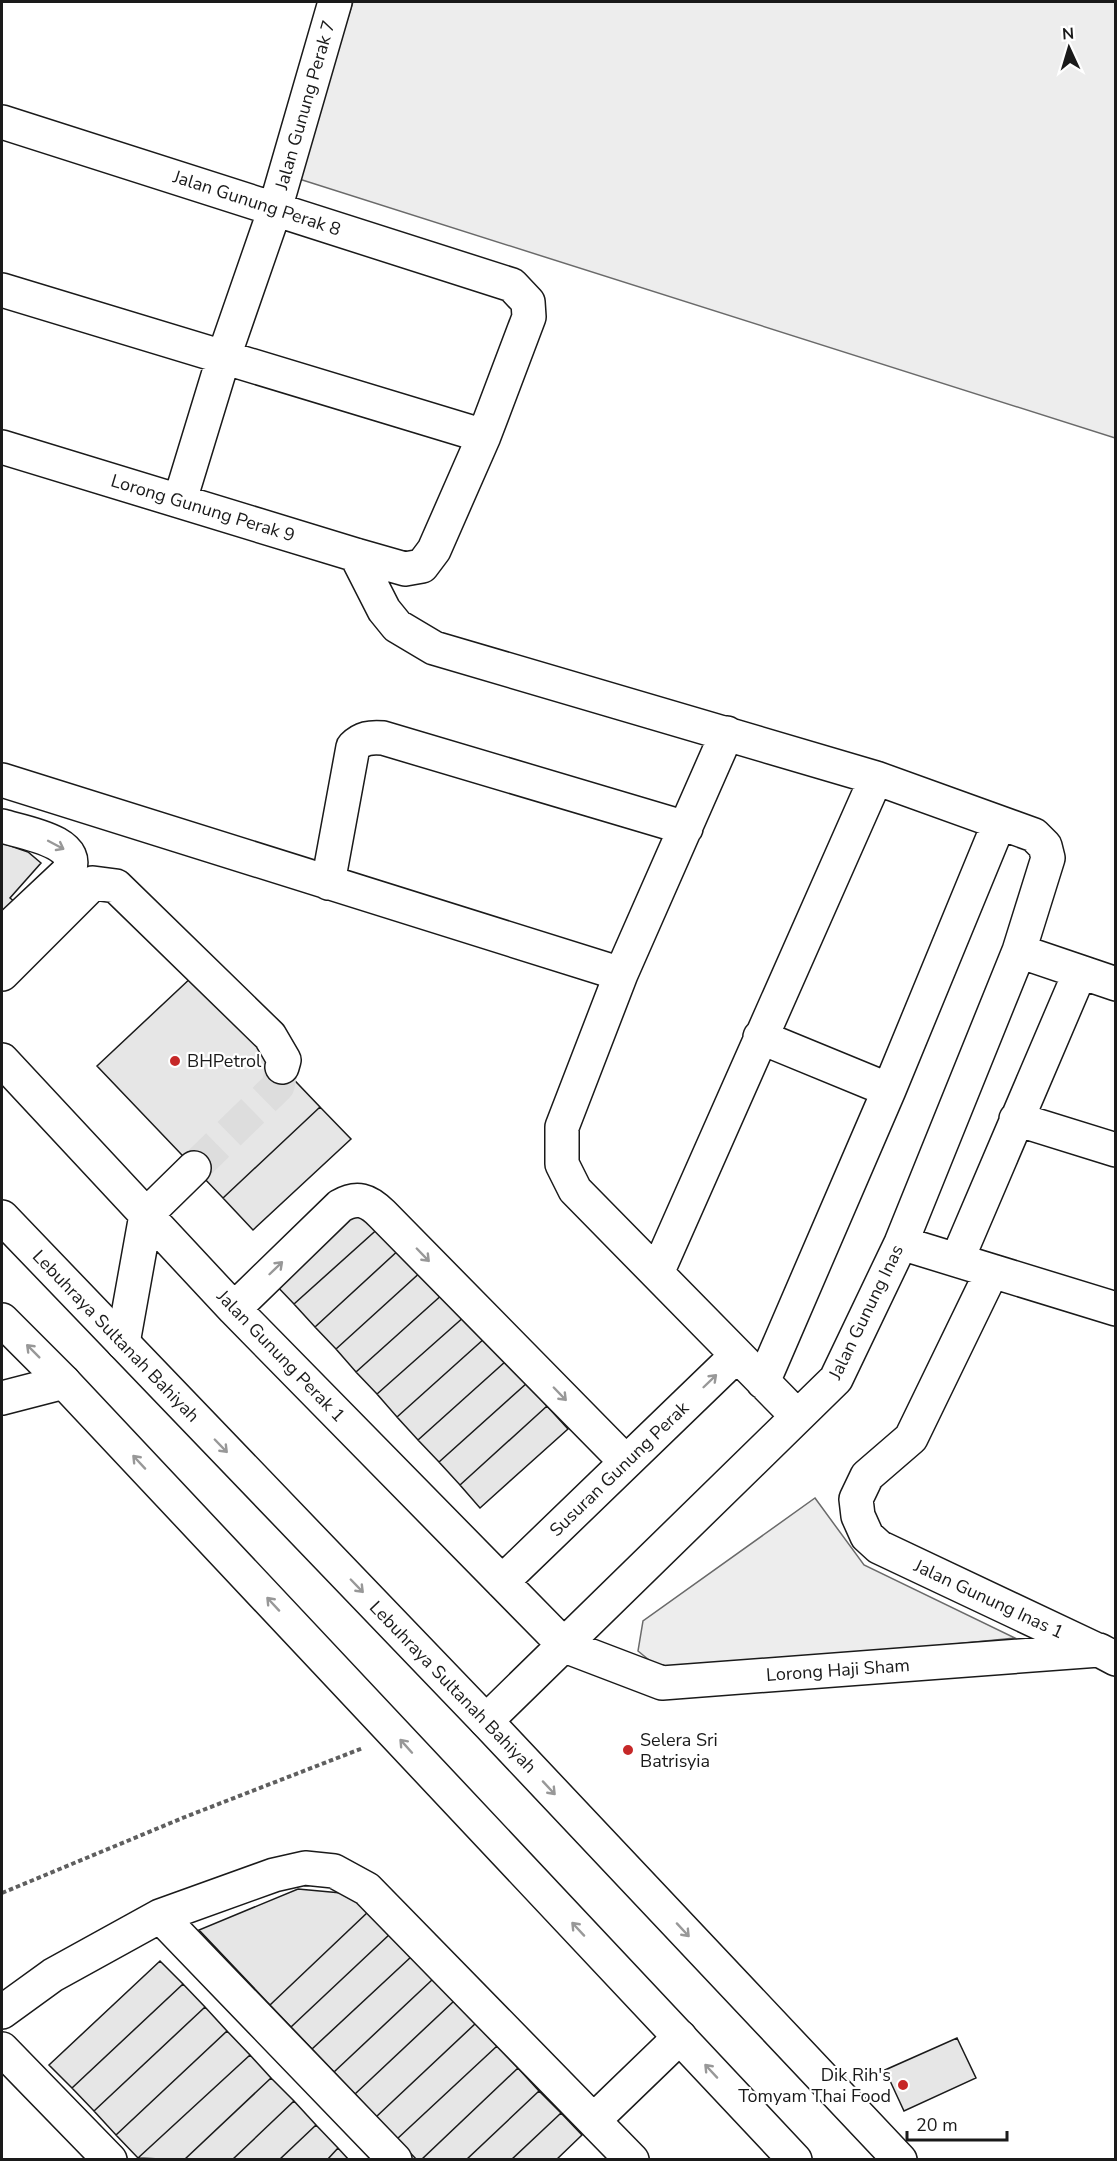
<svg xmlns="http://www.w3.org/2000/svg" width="1117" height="2161" font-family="'Nunito Sans',sans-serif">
	<rect width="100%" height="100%" fill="#fff"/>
	<!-- built -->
	<path fill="#ededed" stroke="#6a6a6a" stroke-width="1.5" d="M353,2H1115V438L296,178Z
		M815,1498L864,1565L1015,1638L665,1673L638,1651L643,1621Z"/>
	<!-- building -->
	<path fill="#e6e6e6" stroke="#1a1a1a" stroke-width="1.5" d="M2,843L28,852L41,863L10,898L15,902L2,915Z
		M194,975L320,1107L223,1198L97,1066Z
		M320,1107L351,1139L253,1230L223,1198Z
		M361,1202L382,1225L294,1304L273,1282Z
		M382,1225L402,1247L315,1327L294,1304Z
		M402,1247L423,1270L336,1349L315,1327Z
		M423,1270L444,1293L356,1372L336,1349Z
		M444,1293L465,1316L377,1394L356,1372Z
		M465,1316L485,1338L397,1417L377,1394Z
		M485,1338L506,1361L418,1440L397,1417Z
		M506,1361L527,1383L439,1462L418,1440Z
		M527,1383L547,1406L460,1485L439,1462Z
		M547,1406L568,1429L480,1508L460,1485Z
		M298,1889L352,1894L369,1911L270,2005L199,1930Z
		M369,1911L391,1933L291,2027L270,2005Z
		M391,1933L412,1956L312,2049L291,2027Z
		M412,1956L433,1979L334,2072L312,2049Z
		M160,1961L183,1984L72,2088L49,2065Z
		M433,1979L454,2001L355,2094L334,2072Z
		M183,1984L205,2007L94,2111L72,2088Z
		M454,2001L476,2023L376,2117L355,2094Z
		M205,2007L227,2031L116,2135L94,2111Z
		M476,2023L497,2046L397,2139L376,2117Z
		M227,2031L250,2055L138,2158L116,2135Z
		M957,2038L976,2078L904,2111L885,2070Z
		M497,2046L518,2068L421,2160H417L397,2139Z
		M250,2055L271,2078L184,2160L138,2158Z
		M518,2068L539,2091L466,2160H421Z
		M271,2078L294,2101L232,2160H184Z
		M539,2091L561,2113L511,2160H466Z
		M294,2101L316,2125L279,2160H232Z
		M561,2113L582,2135L556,2160H511Z
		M316,2125L338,2148L327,2160H279Z
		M338,2148L349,2160H327Z"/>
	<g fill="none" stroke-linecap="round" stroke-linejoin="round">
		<!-- minor-tunnel -->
		<path stroke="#ddd" stroke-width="33" stroke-dasharray="33 16" stroke-linecap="butt" d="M194,1168L278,1086L282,1067"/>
		<!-- minor casing -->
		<g stroke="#1a1a1a" stroke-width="36">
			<path id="minor" d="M2,122L512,285L528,302L529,317L484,436L434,550L422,566L405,569L356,555L2,447
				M2,290L484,436
				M180,500L224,356L275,209L335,2
				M356,555L384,610L397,626L434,648L876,778L1034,835L1045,846L1048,858L1019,951L901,1243L836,1379L486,1721
				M727,733L621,974L562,1127V1164L575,1190L797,1416
				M2,780L621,974
				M2,826C21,832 87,842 67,873L2,934
				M328,883L353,747C362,738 370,737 383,738L686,828
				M1019,951L1116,984
				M2,974L93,883L116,886L270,1036L284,1060L282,1067
				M760,1037L889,1090
				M2,1060L234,1309L565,1646L662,1683L1099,1650L1116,1659
				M1016,1119L1116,1150
				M901,1243L1116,1309
				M957,1260L1080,972
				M992,1271L911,1438L867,1476L856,1499L858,1516L867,1536L879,1547L1097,1650
				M657,1273L876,778
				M234,1309L340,1206C357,1196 368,1200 382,1214L626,1462
				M123,1343L146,1215L194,1168
				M763,1382L889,1090L999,823
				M2,1398L64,1382
				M502,1582L736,1356
				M160,1916L395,2160
				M2,2012L53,1975L160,1916L274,1875L305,1868L334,1871L367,1889L632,2160
				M2,2049L110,2160
				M594,2120L680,2037"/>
		</g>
		<!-- major casing -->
		<g stroke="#1a1a1a" stroke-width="36">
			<path id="major" d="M2,1217L486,1721L900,2160
				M2,1320L64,1382L795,2160"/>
		</g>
		<!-- path -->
		<path stroke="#5f5f5f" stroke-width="4" stroke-dasharray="4.5 3" stroke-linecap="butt" d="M2,1893L185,1817L363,1748"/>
		<!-- minor -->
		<use href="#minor" stroke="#fff" stroke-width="33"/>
		<!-- major -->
		<use href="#major" stroke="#fff" stroke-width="33"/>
	</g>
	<!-- one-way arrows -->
	<defs><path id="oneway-shaft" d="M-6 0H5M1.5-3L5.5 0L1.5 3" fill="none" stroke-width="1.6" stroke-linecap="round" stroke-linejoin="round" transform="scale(1.5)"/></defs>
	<g stroke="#989898">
		<use href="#oneway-shaft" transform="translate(56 845) rotate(28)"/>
		<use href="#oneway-shaft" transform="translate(423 1255) rotate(46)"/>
		<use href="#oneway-shaft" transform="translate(276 1268) rotate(-44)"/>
		<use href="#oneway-shaft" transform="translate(33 1351) rotate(-135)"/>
		<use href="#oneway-shaft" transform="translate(710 1381) rotate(-44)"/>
		<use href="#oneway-shaft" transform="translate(560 1394) rotate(46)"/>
		<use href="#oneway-shaft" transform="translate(221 1446) rotate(46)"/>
		<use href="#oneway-shaft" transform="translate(139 1462) rotate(-133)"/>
		<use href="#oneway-shaft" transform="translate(357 1586) rotate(46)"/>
		<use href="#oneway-shaft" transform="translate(273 1604) rotate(-133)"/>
		<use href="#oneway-shaft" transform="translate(406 1746) rotate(-132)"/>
		<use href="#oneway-shaft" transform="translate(549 1788) rotate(47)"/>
		<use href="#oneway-shaft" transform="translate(578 1929) rotate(-133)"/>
		<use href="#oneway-shaft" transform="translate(683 1930) rotate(47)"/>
		<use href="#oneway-shaft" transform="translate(711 2071) rotate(-133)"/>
	</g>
	<!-- markers -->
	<g fill="#c62828" stroke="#fff" stroke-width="2">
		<circle cx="175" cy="1061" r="6"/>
		<circle cx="628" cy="1750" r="6"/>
		<circle cx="903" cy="2085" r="6"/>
	</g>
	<g text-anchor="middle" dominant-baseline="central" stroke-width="4.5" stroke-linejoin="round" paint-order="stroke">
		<!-- street labels -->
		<g font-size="18" fill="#1a1a1a" stroke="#fff">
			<text transform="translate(305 105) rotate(-74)">Jalan Gunung Perak 7</text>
			<text transform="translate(257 203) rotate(18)">Jalan Gunung Perak 8</text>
			<text transform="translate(203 508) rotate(17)">Lorong Gunung Perak 9</text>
			<text transform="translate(866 1312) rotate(-64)">Jalan Gunung Inas</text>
			<text transform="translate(116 1336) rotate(46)">Lebuhraya Sultanah Bahiyah</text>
			<text transform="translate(281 1356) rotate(46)">Jalan Gunung Perak 1</text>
			<text transform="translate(619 1469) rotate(-44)">Susuran Gunung Perak</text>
			<text transform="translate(989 1599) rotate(25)">Jalan Gunung Inas 1</text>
			<text transform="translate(838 1670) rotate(-4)">Lorong Haji Sham</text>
			<text transform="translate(453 1687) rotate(46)">Lebuhraya Sultanah Bahiyah</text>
		</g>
		<!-- poi labels -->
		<g font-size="18" fill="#1a1a1a" stroke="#fff" text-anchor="start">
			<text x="187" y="1061">BHPetrol</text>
			<text x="640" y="1740">Selera Sri<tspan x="640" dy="21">Batrisyia</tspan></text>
			<text x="891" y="2075" text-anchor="end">Dik Rih's<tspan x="891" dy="21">Tomyam Thai Food</tspan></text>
		</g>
	</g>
	<!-- border -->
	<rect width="1117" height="2161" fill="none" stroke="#1a1a1a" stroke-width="6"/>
	<!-- north arrow -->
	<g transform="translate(1069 48) rotate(356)" stroke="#ffffff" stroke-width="4.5" paint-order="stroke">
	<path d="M0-4.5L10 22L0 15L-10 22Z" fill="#1a1a1a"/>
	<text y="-9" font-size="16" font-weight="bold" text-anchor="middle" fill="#1a1a1a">N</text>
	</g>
	<!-- scale -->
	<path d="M907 2131v9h100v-9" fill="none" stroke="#1a1a1a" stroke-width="3"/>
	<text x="916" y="2131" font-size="18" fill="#1a1a1a" stroke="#ffffff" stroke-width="4.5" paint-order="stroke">20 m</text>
</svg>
